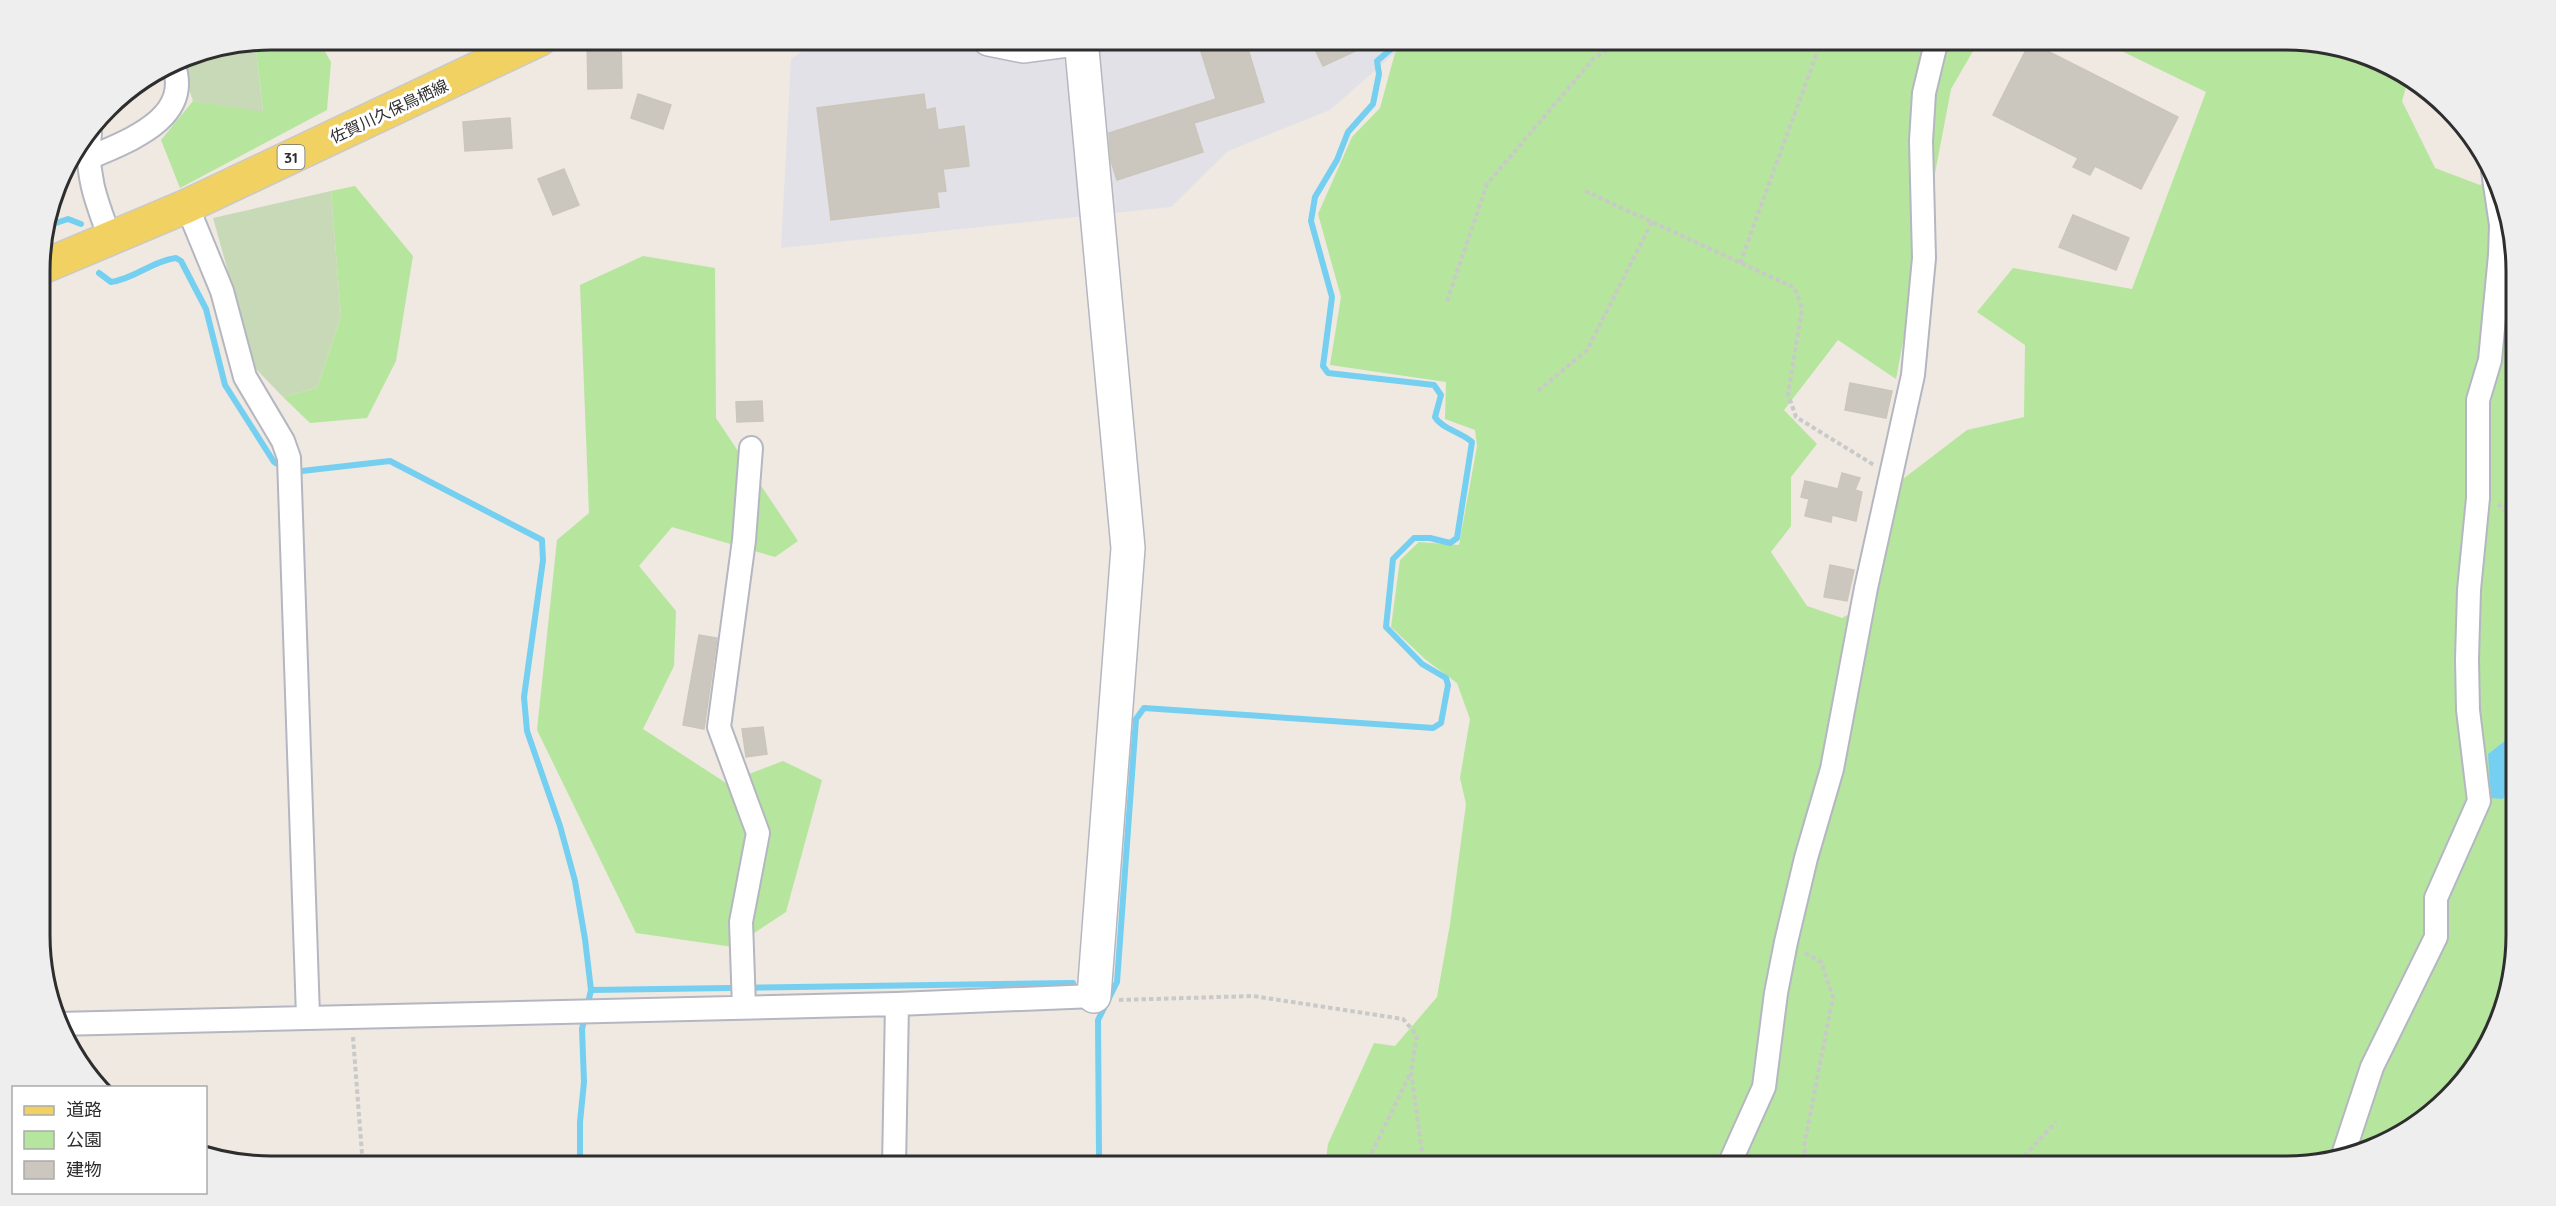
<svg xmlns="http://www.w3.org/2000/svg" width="2556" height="1206" font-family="Quicksand,'Noto Sans JP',sans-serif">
	<rect width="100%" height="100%" fill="#efe9e1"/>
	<!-- industrial -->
	<path fill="#e3e1e8" d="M819,39H1411L1330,110L1228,151L1171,207L781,248L791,59Z"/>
	<!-- green -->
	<path fill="#b6e59e" d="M271,39H318L331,62L327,110L180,188L161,140L193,101L263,111L255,42Z
		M1411,39H1980L1951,89L1896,379L1838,340L1784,410L1817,444L1791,477V526L1771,552L1807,606L1842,618L1870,603L1899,482L1967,430L2024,417L2025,345L1977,312L2013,268L2132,289L2206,92L2097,39H2285L2374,57L2409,77L2402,101L2435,168L2480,185L2495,174L2499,182L2515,241L2516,732L2488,754L2503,799L2517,779V935L2499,1024L2460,1088L2414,1128L2360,1155L2300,1167H1325L1328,1144L1374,1043L1395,1046L1437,997L1450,924L1466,804L1460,778L1470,719L1457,683L1426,660L1391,627L1400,560L1419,542L1459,545L1477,446L1475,430L1445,419L1446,382L1330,365L1341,297L1318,214L1352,137L1380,108L1395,53Z
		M355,186L413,256L396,361L367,418L310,423L283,397L317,388L341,316L331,191Z
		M643,256L715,268L716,418L798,541L775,557L672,527L639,566L676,611L674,666L643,729L726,783L783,761L822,780L786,912L733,947L636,933L537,730L557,540L589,513L580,285Z"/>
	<!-- cemetery -->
	<path fill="#c8d9b8" d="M255,42L263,112L193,101L179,59Z
		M331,191L341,316L317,388L283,397L255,368L213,218Z"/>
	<!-- water -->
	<path fill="#75cff0" d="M2516,732L2517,779L2503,799L2491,798L2488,754Z"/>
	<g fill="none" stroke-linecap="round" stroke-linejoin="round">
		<!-- stream -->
		<path stroke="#75cff0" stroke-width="6" d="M47,226L68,219L81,224
			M99,273L111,282C134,279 152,261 176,258L181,261L206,309L225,385L274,462L284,468
			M293,472L390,461L542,540L543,560L524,697L527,731L560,826L575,881L585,939L591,990L582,1029L584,1082L580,1122V1167
			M591,990L1073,983
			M1105,1167L1099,1154L1098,1020L1117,982L1136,719L1144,708L1433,728L1441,723L1448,685L1446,678L1422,664L1386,627L1393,559L1414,538H1430L1450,543L1457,538L1472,442C1461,432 1442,429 1435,417L1441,395L1434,385L1328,373L1323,366L1332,297L1311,221L1315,197L1337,160L1348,132L1373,104L1379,74L1377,61L1403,39"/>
	</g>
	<!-- building -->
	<path fill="#cbc7bf" stroke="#cbc5ba" stroke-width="1.5" d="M587,39H621L622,88L588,89Z
		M1197,39H1245L1264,102L1194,123L1203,152L1117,180L1111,161L1109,133L1216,99Z
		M1310,39H1381L1323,66Z
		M2030,42L2178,117L2141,189L2095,166L2090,175L2073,167L2078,158L1993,115Z
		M638,94L671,105L663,129L631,118Z
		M924,94L926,110L935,108L938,130L964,126L969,166L943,169L946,191L937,192L939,207L831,220L817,108Z
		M510,118L512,148L465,151L463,122Z
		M564,169L579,205L553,215L538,179Z
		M2073,215L2129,238L2116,270L2059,247Z
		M1850,383L1892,391L1886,418L1845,410Z
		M762,401L763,421L737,422L736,402Z
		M1842,473L1860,478L1855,490L1862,492L1856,521L1832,515L1831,522L1805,516L1809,499L1801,497L1805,481L1838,489Z
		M1830,565L1854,570L1847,601L1824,597Z
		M699,635L717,638L704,729L683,725Z
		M763,727L767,754L746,757L742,729Z"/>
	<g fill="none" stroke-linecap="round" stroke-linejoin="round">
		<!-- street casing -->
		<g stroke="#b4b7c1" stroke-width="26">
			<path id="street" d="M90,133C85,173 96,201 110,238
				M87,159C126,141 194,120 173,63
				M187,206L222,291L245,377L283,441L289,458L308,1016
				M744,1007L741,922L758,833L719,727L744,540L751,448
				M57,1024L897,1004L1094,996
				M2342,1158L2372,1067L2436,937V898L2479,801L2468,710L2467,659L2469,590L2478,498V400L2490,360L2500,255L2501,225L2493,171
				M894,1167L897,1004
				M1728,1167L1764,1087L1776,993L1786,942L1806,858L1832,769L1866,588L1913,375L1924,258L1921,141L1924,93L1937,39"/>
		</g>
		<!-- secondary casing -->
		<g stroke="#b4b7c1" stroke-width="36">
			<path id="secondary" d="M989,39L1024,46L1077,39
				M1081,39L1128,548L1094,996"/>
		</g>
		<!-- primary casing -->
		<g stroke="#c9c9c9" stroke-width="36">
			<path id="primary" d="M40,268L187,206L540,39"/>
		</g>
		<!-- path -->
		<path stroke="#c9c9c9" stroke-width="4" stroke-dasharray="4.5 3" stroke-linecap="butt" d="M1585,191L1795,288L1802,309L1788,394L1796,417L1874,465
			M1740,263L1822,39
			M1447,301L1487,184L1594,58L1625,39
			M1538,391L1587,350L1652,222
			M2498,504L2516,522
			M1805,953L1821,962L1833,997L1804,1146L1808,1167
			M1119,1000L1253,996L1403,1019L1417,1035L1411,1071L1424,1167
			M353,1037L363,1167
			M1365,1167L1411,1072
			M2014,1167L2056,1122"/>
		<!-- street -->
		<use href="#street" stroke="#fff" stroke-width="22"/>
		<!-- secondary -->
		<use href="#secondary" stroke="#fff" stroke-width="33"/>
		<!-- primary -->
		<use href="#primary" stroke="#f2d163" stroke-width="33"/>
	</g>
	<g text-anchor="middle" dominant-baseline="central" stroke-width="6" stroke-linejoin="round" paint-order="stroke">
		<!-- shield labels -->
		<rect fill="#fff" stroke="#6d6d6d" stroke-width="1.5" x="277.5" y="145" width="27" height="24" rx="4.5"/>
		<g font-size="15" font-weight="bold" fill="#2e2e2e">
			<text x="291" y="157">31</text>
		</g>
		<!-- street labels -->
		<g font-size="16" fill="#2e2e2e" stroke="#fff">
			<text transform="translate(389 111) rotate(-25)">佐賀川久保鳥栖線</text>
		</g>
	</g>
	<!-- crop -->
	<path d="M0 0H2556V1206H0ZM271 50H2285A221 221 0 0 1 2506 271V935A221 221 0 0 1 2285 1156H271A221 221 0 0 1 50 935V271A221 221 0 0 1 271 50Z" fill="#eee" fill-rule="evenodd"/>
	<path fill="none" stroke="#2e2e2e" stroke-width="3" d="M271 50H2285A221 221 0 0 1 2506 271V935A221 221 0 0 1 2285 1156H271A221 221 0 0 1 50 935V271A221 221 0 0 1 271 50Z"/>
	<!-- legend -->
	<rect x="12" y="1086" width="195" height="108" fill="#ffffff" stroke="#ababab" stroke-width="1.5"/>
	<rect x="24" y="1106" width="30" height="9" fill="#f2d163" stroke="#ababab" stroke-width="1.5"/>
	<text x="66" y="1116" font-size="18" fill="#2e2e2e">道路</text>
	<rect x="24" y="1131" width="30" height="18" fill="#b6e59e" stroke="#ababab" stroke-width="1.5"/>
	<text x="66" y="1146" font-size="18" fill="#2e2e2e">公園</text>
	<rect x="24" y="1161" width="30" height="18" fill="#cbc7bf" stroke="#ababab" stroke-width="1.5"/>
	<text x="66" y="1176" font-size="18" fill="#2e2e2e">建物</text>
</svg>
